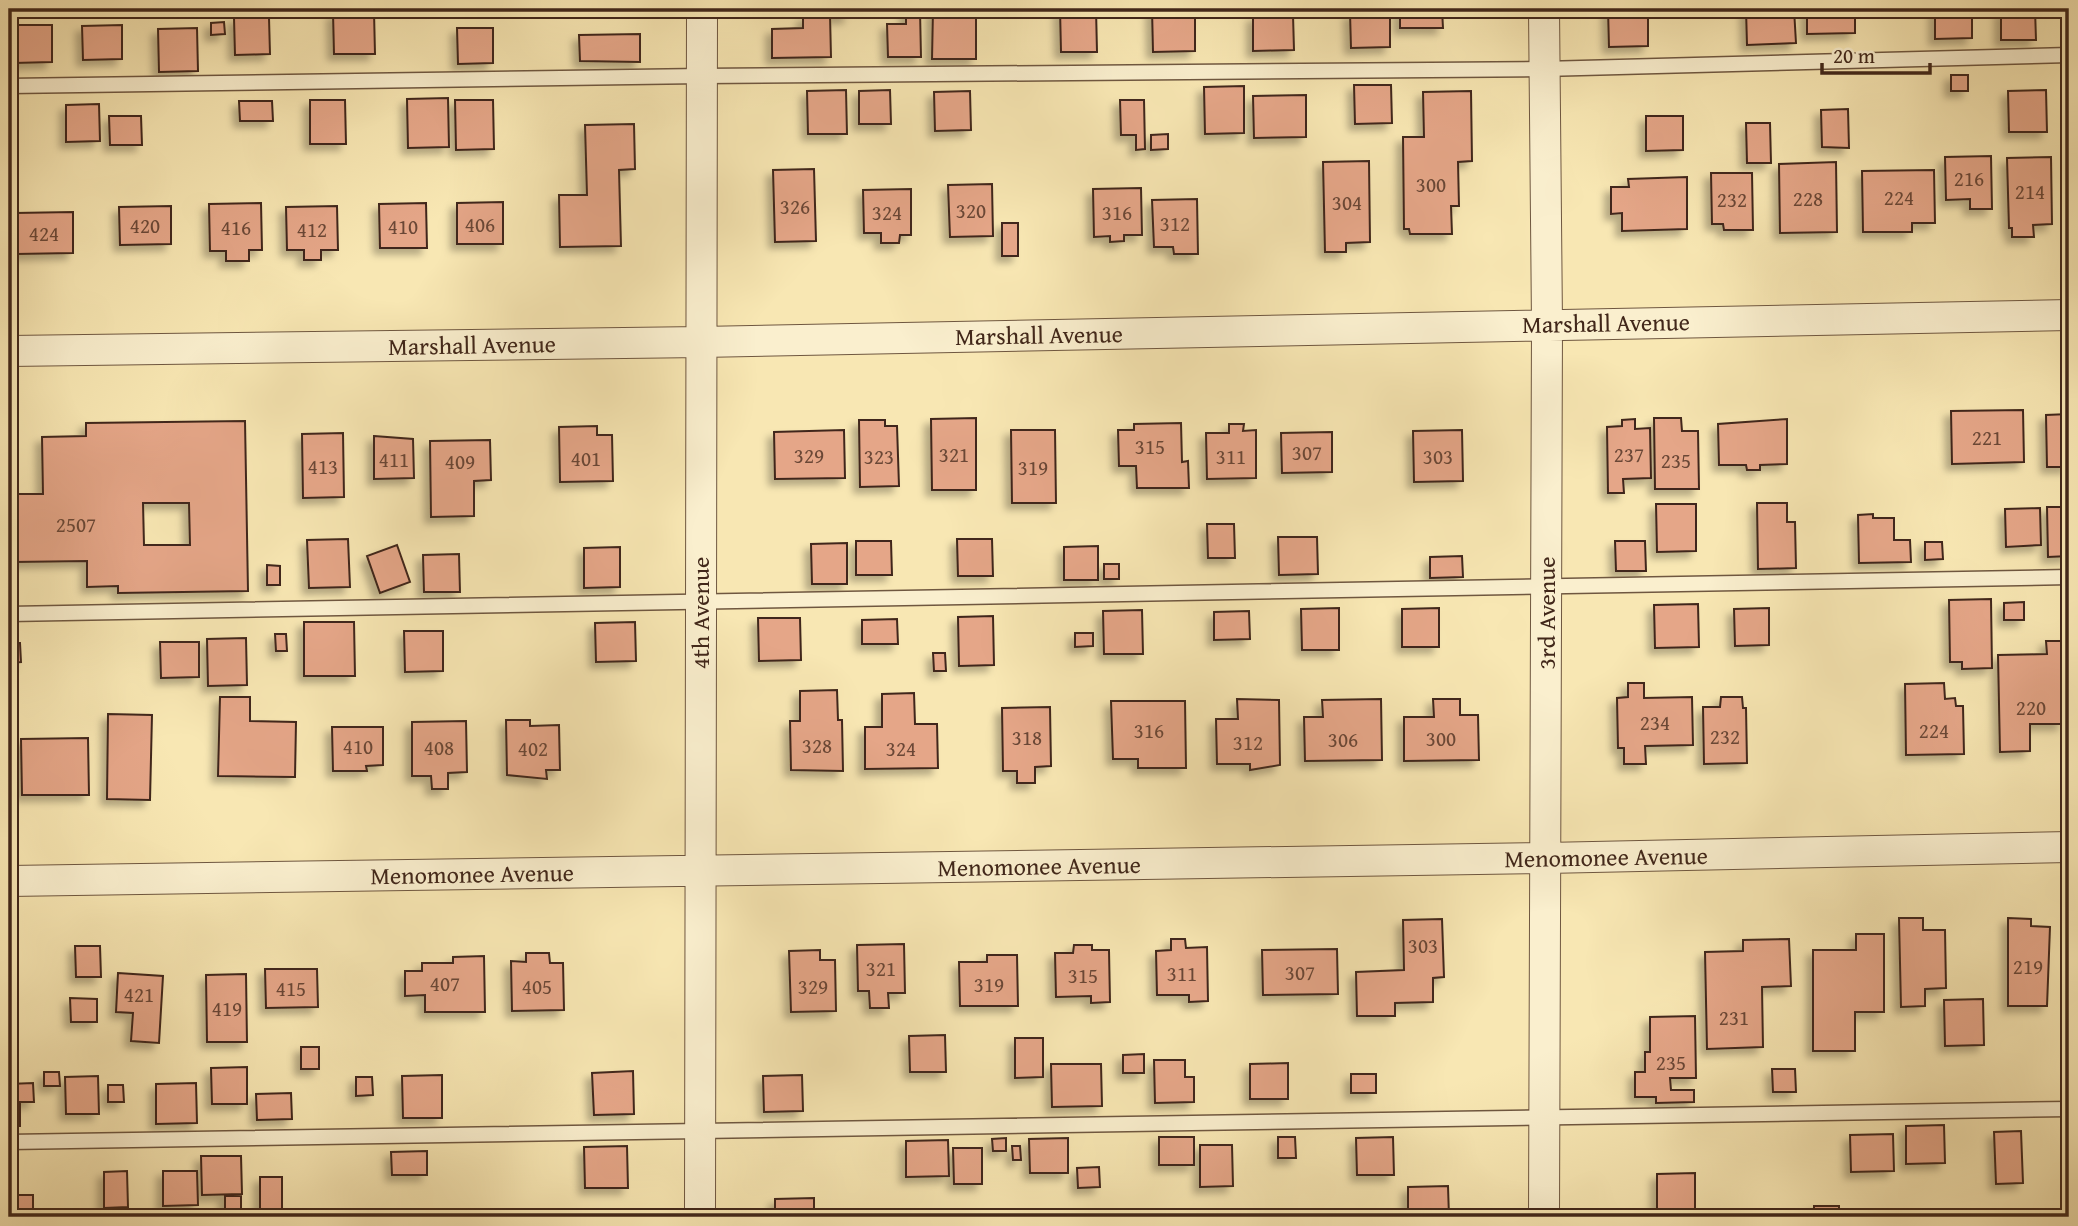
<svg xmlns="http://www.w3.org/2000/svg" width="2078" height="1226" font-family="'Gentium Book Plus',serif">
	<defs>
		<filter id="shadow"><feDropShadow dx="-6" dy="6" stdDeviation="3.5" flood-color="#0004"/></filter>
	</defs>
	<rect width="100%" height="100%" fill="#f8e7b3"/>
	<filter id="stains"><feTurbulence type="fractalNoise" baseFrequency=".00286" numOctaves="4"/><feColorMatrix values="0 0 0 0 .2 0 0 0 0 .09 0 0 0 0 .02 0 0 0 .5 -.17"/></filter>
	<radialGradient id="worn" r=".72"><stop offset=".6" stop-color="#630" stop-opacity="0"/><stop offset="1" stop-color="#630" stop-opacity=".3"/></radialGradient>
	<!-- building -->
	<path fill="#e5a688" stroke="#41271a" stroke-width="2" fill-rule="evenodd" filter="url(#shadow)" d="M833,9H849V17H833Z
		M1060,9H1096L1097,52H1061Z
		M1152,9H1195V51L1153,52Z
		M1400,9H1442L1443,28H1400Z
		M1608,9H1648V46L1609,47Z
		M1746,9H1794L1796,43L1747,45Z
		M1807,9H1855V33L1807,34Z
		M1935,9H1972V38L1935,39Z
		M2035,9L2036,40H2001V10Z
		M906,10H920L921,57H888L887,24H906Z
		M933,10H976V59H932Z
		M374,12L375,54H334L333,13Z
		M1390,12V47L1351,48L1350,13Z
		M830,15L831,57L772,58V29L803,28V16Z
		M1293,15L1294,50L1253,51V16Z
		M234,18H269L270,54L235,55Z
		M224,22L225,34L211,35V23Z
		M13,25H52V62L14,63Z
		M122,25V59L83,60L82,26Z
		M197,28L198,71L159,72L158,29Z
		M457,28H493V63L458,64Z
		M640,34V62L580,61L579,35Z
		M1951,75H1968V91H1951Z
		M1354,85H1391L1392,123L1355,124Z
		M1244,86V133L1205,134L1204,87Z
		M846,90L847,134H808L807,91Z
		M890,90L891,124H859V91Z
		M2046,90L2047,132H2009L2008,91Z
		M970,91L971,130L935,131L934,92Z
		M1471,91L1472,161L1458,162L1459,206H1451L1452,234H1410L1409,229H1404L1403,137H1424L1423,92Z
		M1306,95V137L1254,138L1253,96Z
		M448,98L449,147L408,148L407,99Z
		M310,100H345L346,144H310Z
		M455,100H493L494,149L456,150Z
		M1120,100H1144L1145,149L1136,150V135H1121Z
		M239,101H272L273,121H240Z
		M99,104L100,141L66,142V105Z
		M1848,109L1849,148L1822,147L1821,110Z
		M109,116H141L142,145H110Z
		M1646,116H1683V150L1646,151Z
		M1746,123H1770L1771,163H1747Z
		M634,124L635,169L619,170L621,246L560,247L559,195H587L585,125Z
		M1168,134V149L1151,150V135Z
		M1991,156L1992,209H1970V199L1946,200L1945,157Z
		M2051,157L2052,224L2033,225L2034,237H2012V228H2009L2007,158Z
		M1369,161L1370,242L1346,243V252H1325L1323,162Z
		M1836,162L1837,232L1780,233L1779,164Z
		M814,169L816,241L775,242L773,170Z
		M1934,170L1935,223H1912V232H1863L1862,171Z
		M1711,173H1752L1753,230H1724L1723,224H1712Z
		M1687,177V229L1622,231V213L1611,214V187H1629L1628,179Z
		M992,184L993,236L950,237L948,185Z
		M1141,188L1142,235H1124V241L1110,242V236L1094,237L1093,189Z
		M911,189V235H900L899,243H881V233H864L863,190Z
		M1197,199L1198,254H1174L1173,247H1154L1152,200Z
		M503,202V244H457V203Z
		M261,203L262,250H249V261H226V251H210L209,204Z
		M426,203L427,248H380L379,204Z
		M171,206V244L120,245L119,207Z
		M337,206L338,250H321V260H304V250H287L286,207Z
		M73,212V253L16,254L15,213Z
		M1002,223H1018V256H1002Z
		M2023,410L2024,462L1952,464L1951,411Z
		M2069,414V467H2047L2046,415Z
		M976,418V490H932L931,419Z
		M1654,418H1681L1682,431H1698L1699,489H1655Z
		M1635,419V429L1650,428L1651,478L1623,479L1624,493H1608L1607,427L1622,426V420Z
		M1787,419V464L1760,465V470H1747L1746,465H1719L1718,424Z
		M859,420H885V426H897L899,486L860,487Z
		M245,421L248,591L118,593V586L87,587V561L13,562V588H9V494H43L42,437L86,436V423ZM143,503H189L190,545H144Z
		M1181,423L1182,462L1188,461L1189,488H1137L1136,466H1119L1118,430H1134V424Z
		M1229,424H1244L1243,431L1256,430V478L1207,479L1206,433H1229Z
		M597,426V435H612L613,481L560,482L559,427Z
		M844,430L845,478L775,479L774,432Z
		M1011,430H1055L1056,503H1012Z
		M1462,430L1463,481L1414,482L1413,431Z
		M1332,432V472L1282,473L1281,433Z
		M343,433L344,497L303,498L302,434Z
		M374,436L413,439L414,478L374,479Z
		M490,440L491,480L474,481V516L431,517L430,441Z
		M1757,503H1787V522H1795L1796,568L1758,569Z
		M1656,504H1696V551L1657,552Z
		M2047,507H2069V556L2048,557Z
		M2040,508L2041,545L2006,547L2005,509Z
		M1873,514V518H1894V540H1910L1911,562L1859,563L1858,515Z
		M1207,524H1234L1235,558H1208Z
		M1278,537H1317L1318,574L1279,575Z
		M348,539L350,587L309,588L307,540Z
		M957,539H992L993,576H958Z
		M856,541H891L892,575H856Z
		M1615,541H1645L1646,571H1616Z
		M1925,542H1942L1943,559L1925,560Z
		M847,543V584H812L811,544Z
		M397,545L410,582L380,593L367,556Z
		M1098,546V580H1064V547Z
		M620,547V587L584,588V548Z
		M459,554L460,592H424L423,555Z
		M1462,556L1463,577L1430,578V557Z
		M1104,564H1119V579H1104Z
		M267,565L280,566V585H267Z
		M1991,599L1992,668L1962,669V662H1950L1949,600Z
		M2024,602V620H2004V603Z
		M1698,604L1699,647L1655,648L1654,605Z
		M1339,608V650H1302L1301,609Z
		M1439,608V647H1402V609Z
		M1769,608V645L1735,646L1734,609Z
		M1142,610L1143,654H1104L1103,611Z
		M1249,611L1250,639L1214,640V612Z
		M993,616L994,665L959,666L958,617Z
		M758,618H800L801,660L759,661Z
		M897,619L898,644H862V620Z
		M304,622H354L355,676H304Z
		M635,622L636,661L596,662L595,623Z
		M404,631H443V671L405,672Z
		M1075,633H1093V646L1075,647Z
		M275,634H286L287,651H276Z
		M246,638L247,685L208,686L207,639Z
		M2046,641H2069V689H2062L2063,724H2030V751L2000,752L1998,655L2047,654Z
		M160,642H199V677L161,678Z
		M9,643H20L21,662L9,663Z
		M933,653H945L946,671H934Z
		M1628,683H1644V698L1692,697L1693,745L1645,746L1646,764H1624V748H1618L1617,698L1628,697Z
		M1944,683L1945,699L1955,698L1956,706H1963L1964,754L1906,755L1905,684Z
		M837,690L838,720H842L843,771L791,770L790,721H800V691Z
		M914,693L915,724H937L938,768L865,769V727H882V694Z
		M220,697H250V721L296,722L295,777L218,776Z
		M1721,697H1742L1743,708H1746L1747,763L1704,764L1703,707H1720Z
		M1237,699L1279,700L1280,765L1250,770V764H1217L1216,719H1238Z
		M1381,699L1382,760L1305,761L1304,717H1323L1322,700Z
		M1433,699H1460V715H1478L1479,760L1404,761V717H1434Z
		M1111,701H1185L1186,768H1138V759H1113Z
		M1050,707L1051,766L1035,767V783H1017V771H1003L1002,708Z
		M108,714L152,715L150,800L107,799Z
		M506,720H530V726L559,725L560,770H546L547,779L507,775Z
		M466,721L467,772L448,773V789H432L431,776H412V722Z
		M332,727H383V765L366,766L367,771H333Z
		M88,738L89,795H22L21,739Z
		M1899,918H1923V930H1945L1946,988L1925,989V1006L1901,1007Z
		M2008,918L2031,919V926L2050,927L2047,1006H2008Z
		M1442,919L1444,977L1433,978V1002L1395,1003V1016H1357L1356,972L1404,970L1403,920Z
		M1856,934H1884V1012H1855V1051H1813V950H1856Z
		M1171,939H1185L1186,948L1207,947L1208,1001L1189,1002V995H1157L1156,951L1171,950Z
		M1789,939L1791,986L1762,987L1763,1047L1707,1049L1705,952L1743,951V940Z
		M904,944L905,993H888L889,1008H870L869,991H858L857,945Z
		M1074,945H1092V950H1109L1110,1002L1091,1003V996L1056,997L1055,953H1073Z
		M75,946H100L101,977H76Z
		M1337,949L1338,994L1263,995L1262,950Z
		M820,950V960H835L836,1011L791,1012L789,951Z
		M526,953H549L550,963H563L564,1010L512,1011L511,961L526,962Z
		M987,955H1017L1018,1006H960L959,962H987Z
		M484,956L485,1012H425V995L405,996V971H422V963H453V957Z
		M265,969H317L318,1007L266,1008Z
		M118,973L163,976L159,1043L131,1041L133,1013L116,1012Z
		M246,974L247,1042H207L206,975Z
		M70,998L97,999V1022H71Z
		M1983,999L1984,1045L1945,1046L1944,1000Z
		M1695,1016L1696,1078H1670L1671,1090H1694V1102L1656,1103V1097H1635V1072H1645V1052H1650V1017Z
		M945,1035L946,1072H910L909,1036Z
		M1015,1038H1043V1077L1015,1078Z
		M301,1047H319V1069H301Z
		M1144,1054V1073H1123V1055Z
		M1154,1060H1185V1077H1194V1102L1155,1103Z
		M1288,1063V1099H1250V1064Z
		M1051,1064H1101L1102,1106L1052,1107Z
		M247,1067V1104H212L211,1068Z
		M1772,1069H1795L1796,1092H1773Z
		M633,1071L634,1114L594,1115L592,1073Z
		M44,1072H59L60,1086H44Z
		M1351,1074H1376V1093H1351Z
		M442,1075V1118H403L402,1076Z
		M802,1075L803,1111L764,1112L763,1076Z
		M98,1076L99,1114H66L65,1077Z
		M356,1077H372L373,1095L356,1096Z
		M33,1083L34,1102H20V1126H9V1084Z
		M196,1083L197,1123L156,1124V1084Z
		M108,1085H123L124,1102H108Z
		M291,1093L292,1119L257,1120L256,1094Z
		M1944,1125L1945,1163L1906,1164V1126Z
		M2021,1131L2023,1183L1996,1184L1994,1132Z
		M1893,1134L1894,1171L1851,1172L1850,1135Z
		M1159,1137H1194V1165H1159Z
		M1278,1137H1295L1296,1158H1278Z
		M1393,1137L1394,1175H1357L1356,1138Z
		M1006,1138V1151H993L992,1139Z
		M1068,1138V1173H1030L1029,1139Z
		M948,1140L949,1176L906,1177V1141Z
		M1200,1145H1232L1233,1186L1200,1187Z
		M627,1146L628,1188H585L584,1147Z
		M1012,1146H1020L1021,1160H1013Z
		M953,1148H982V1184H954Z
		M427,1151V1175H392L391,1152Z
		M201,1156H241L242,1194L202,1195Z
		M1099,1167L1100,1187L1078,1188L1077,1168Z
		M127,1171L128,1207L104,1208V1172Z
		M163,1171H197L198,1205L163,1206Z
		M1695,1173V1210H1657V1174Z
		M260,1177H282V1217H260Z
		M1448,1186L1449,1217H1408V1187Z
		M9,1195H33V1217H9Z
		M225,1196H241V1209L225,1210Z
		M814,1198V1217H775V1199Z
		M1814,1206H1839V1217H1814Z"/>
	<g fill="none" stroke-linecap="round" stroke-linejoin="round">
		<!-- lane casing -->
		<g stroke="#6f5740" stroke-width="17">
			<path id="lane" d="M9,86L702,76L1543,69L2069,55
				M9,614L2069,577
				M9,1142L2069,1109"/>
		</g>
		<!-- street casing -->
		<g stroke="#6f5740" stroke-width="32">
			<path id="street" d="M1544,9L1547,324L1544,1217
				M9,351L701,342L2069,315
				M9,881L1546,858L2069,847
				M700,1217L702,9"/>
		</g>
		<!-- lane -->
		<use href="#lane" stroke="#faefce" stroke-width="14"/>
		<!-- street -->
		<use href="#street" stroke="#faefce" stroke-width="30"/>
	</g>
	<g text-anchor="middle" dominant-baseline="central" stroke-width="7" stroke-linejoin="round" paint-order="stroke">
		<!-- number labels -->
		<g font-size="21" fill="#6a4736">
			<text x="1969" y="178">216</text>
			<text x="1431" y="184">300</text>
			<text x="2030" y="191">214</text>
			<text x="1899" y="197">224</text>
			<text x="1808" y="198">228</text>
			<text x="1732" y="199">232</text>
			<text x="1347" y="202">304</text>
			<text x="795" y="206">326</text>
			<text x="971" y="210">320</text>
			<text x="887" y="212">324</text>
			<text x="1117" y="212">316</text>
			<text x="1175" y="223">312</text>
			<text x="480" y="224">406</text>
			<text x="145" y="225">420</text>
			<text x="403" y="226">410</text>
			<text x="236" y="227">416</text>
			<text x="312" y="229">412</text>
			<text x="44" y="233">424</text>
			<text x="1987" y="437">221</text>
			<text x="1150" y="446">315</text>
			<text x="1307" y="452">307</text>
			<text x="954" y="454">321</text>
			<text x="1629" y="454">237</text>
			<text x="809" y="455">329</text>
			<text x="879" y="456">323</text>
			<text x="1231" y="456">311</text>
			<text x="1438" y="456">303</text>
			<text x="586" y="458">401</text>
			<text x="394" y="459">411</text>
			<text x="1676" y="460">235</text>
			<text x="460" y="461">409</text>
			<text x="323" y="466">413</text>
			<text x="1033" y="467">319</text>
			<text x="76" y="524">2507</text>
			<text x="2031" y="707">220</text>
			<text x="1655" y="722">234</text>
			<text x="1149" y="730">316</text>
			<text x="1934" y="730">224</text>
			<text x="1725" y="736">232</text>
			<text x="1027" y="737">318</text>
			<text x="1441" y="738">300</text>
			<text x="1343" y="739">306</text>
			<text x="1248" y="742">312</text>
			<text x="817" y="745">328</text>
			<text x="358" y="746">410</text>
			<text x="439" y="747">408</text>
			<text x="533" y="748">402</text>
			<text x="901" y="748">324</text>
			<text x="1423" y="945">303</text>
			<text x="2028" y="966">219</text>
			<text x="881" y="968">321</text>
			<text x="1300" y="972">307</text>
			<text x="1182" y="973">311</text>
			<text x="1083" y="975">315</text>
			<text x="445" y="983">407</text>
			<text x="989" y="984">319</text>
			<text x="537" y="986">405</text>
			<text x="813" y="986">329</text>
			<text x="291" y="988">415</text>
			<text x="139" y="994">421</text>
			<text x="227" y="1008">419</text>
			<text x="1734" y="1017">231</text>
			<text x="1671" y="1062">235</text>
		</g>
		<!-- street labels -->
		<g font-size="24" fill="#41271a" stroke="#faefce">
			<text transform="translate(1606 323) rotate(-1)">Marshall Avenue</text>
			<text transform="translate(1039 335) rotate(-1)">Marshall Avenue</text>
			<text transform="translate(472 345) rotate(-1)">Marshall Avenue</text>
			<text transform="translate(700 613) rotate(-90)">4th Avenue</text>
			<text transform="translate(1546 613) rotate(-90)">3rd Avenue</text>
			<text transform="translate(1606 857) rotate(-1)">Menomonee Avenue</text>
			<text transform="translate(1039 866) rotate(-1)">Menomonee Avenue</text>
			<text transform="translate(472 874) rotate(-1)">Menomonee Avenue</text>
		</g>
	</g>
	<!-- margin -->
	<rect width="2078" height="1226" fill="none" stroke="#f8e7b3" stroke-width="35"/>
	<rect x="10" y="10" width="2057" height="1205" fill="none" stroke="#41271a" stroke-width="3.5"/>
	<rect x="18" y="18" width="2043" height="1191" fill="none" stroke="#41271a" stroke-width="2"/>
	<!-- scale -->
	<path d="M1822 63v10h108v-10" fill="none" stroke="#41271a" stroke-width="3.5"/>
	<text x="1833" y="63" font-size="21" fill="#41271a" stroke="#faefce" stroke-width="5" paint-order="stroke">20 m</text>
	<rect width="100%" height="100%" filter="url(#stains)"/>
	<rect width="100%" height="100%" fill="url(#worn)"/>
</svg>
